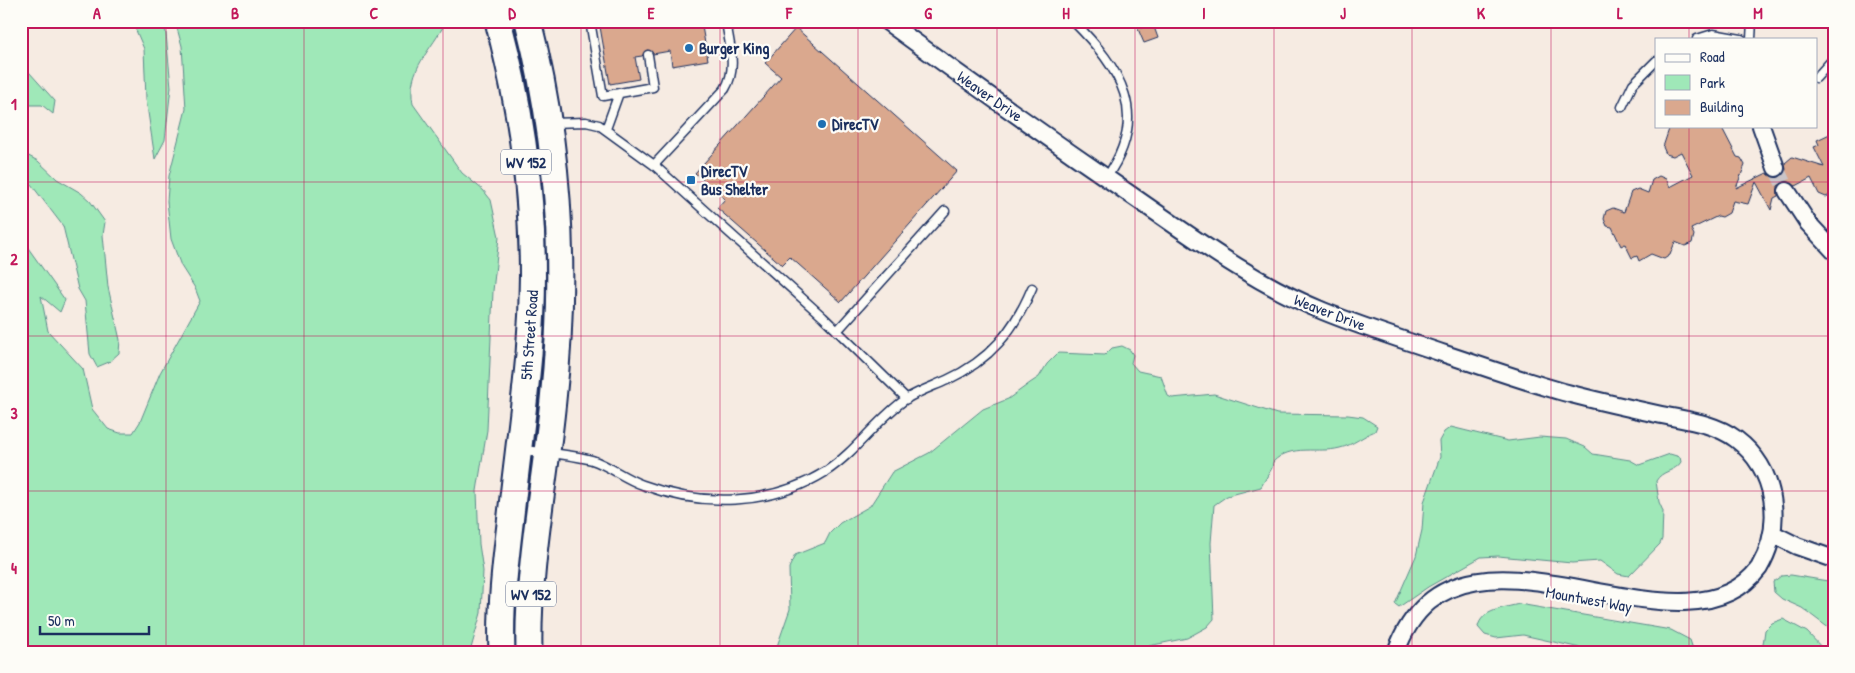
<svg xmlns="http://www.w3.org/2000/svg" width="1855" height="673" font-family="'Patrick Hand',sans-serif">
	<rect width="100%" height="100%" fill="#f6ebe2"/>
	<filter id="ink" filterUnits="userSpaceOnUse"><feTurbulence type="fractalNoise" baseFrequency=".02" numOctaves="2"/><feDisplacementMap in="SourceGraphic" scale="10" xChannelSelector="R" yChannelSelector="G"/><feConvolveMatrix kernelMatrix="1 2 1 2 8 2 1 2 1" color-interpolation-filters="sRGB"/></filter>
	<g filter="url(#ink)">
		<!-- green -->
		<path fill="#9fe8b8" stroke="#5d8c8b" d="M132,21H163L166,33L171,87L165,140L155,159L146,99L144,49Z
			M175,21H446C432,51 406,68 413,104L462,173L483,190L491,200L499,237L493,291L487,430L477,491L479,544L483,571L481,613L470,652H21V238L65,300L60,312L41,296L48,331L83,369L92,409L108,429L120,433H133L140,422L160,373L200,301L195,288L181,266L171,239L167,201L169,176L186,109L182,46Z
			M21,66L29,72L55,101L53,114L42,105H29L21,113Z
			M21,152L38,161L57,179L81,193L90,201L105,222L103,235L108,287L120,340L119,353L109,362L97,367L90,354L85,301L78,289L63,226L21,171Z
			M1122,346L1130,350L1133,355L1131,363L1138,371L1161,376L1168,396L1172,398L1214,394L1277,414L1348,415L1363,417L1377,426L1375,431C1363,436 1353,445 1340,448C1318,454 1291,443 1273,462L1272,468L1261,487L1227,496L1214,505L1211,543L1214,619L1207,627L1187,638L1120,652H775L790,609L789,568L795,555L825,543L830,533L840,523L870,506L892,472L929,453L983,409L1008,399L1030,383L1039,377L1047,364L1058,353L1105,355L1112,348Z
			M1451,427L1508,441L1540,437L1566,439L1585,447L1593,454L1630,460L1639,465L1670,454L1680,457L1681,462C1675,472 1662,470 1656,481L1659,502L1663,511L1662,539L1660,544L1629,576L1618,574L1600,561L1572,563L1498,556L1481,557L1428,587L1399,607L1395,604L1416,556L1422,530L1424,502L1440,457L1439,441L1444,432Z
			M1791,575L1834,582V632L1802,608L1782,599L1774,592L1773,582L1781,576Z
			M1519,604L1671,630L1690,640L1694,652H1598L1523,635L1496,638L1485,635L1478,627C1481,610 1504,608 1519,604Z
			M1783,619L1807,632L1826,652H1762L1765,630L1772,623Z"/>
		<!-- building -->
		<path fill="#daa88e" stroke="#1b2f5e" d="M599,21H701L708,60L672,66L670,51L653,54L647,50L642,56L635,57L639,79L610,84Z
			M1153,24L1158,38L1144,43L1138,29Z
			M796,28L957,171L841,302L790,257L782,265L717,208L725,199L695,173L781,77L765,63Z
			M1670,126H1721L1737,157L1741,158L1745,165L1736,188L1767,173L1774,178L1780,177L1786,170L1785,163L1792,157L1824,167L1814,147L1819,145L1817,140L1834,132V193L1826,197L1819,194L1811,178L1796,186L1786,181L1778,186V196L1774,198L1771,210L1756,182L1748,204L1733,201L1729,213L1722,217L1718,216L1691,229L1694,235L1692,243L1685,246L1675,242L1670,255L1664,259L1651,254L1639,261L1637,256L1632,258L1625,244L1621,246L1612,227L1607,226L1604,219L1606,211L1613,208L1624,212L1631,192L1638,189L1648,193L1652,180L1659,176L1666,179L1670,187L1693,175L1681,152L1673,156L1666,154L1663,147Z"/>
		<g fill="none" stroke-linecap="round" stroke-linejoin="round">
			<!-- minor-tunnel -->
			<path stroke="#cac5c8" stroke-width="16" stroke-dasharray="16 8" stroke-linecap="butt" d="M1776,168L1787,191"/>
			<!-- service casing -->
			<g stroke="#1b2f5e" stroke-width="11">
				<path id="service" d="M590,21L603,96L653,87L648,55
					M1073,21C1121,69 1151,115 1106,178
					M1697,39L1713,34L1741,39
					M1751,39L1752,21
					M1816,78L1834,58
					M1622,107L1633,84L1656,61
					M552,123L586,122L599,125L654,165L823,317L907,399
					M606,129L619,93
					M654,165L725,89C738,68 729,44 726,21
					M837,331L945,211
					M521,450C544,452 569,454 592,460C610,466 625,479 643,485C702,507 770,506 825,472C857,451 877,419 906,399C919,391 934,386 947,380C990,360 1014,331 1032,288"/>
			</g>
			<!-- minor casing -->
			<g stroke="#1b2f5e" stroke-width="20">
				<path id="minor" d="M886,21C968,81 1051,140 1134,197C1195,239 1254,283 1323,311C1362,327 1404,340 1445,354C1488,368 1531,384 1575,395C1602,402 1629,408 1657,414C1683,420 1713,422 1736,439C1777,470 1784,525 1759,568C1681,673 1456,485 1396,652
					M1761,126L1776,168
					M1787,191L1808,223L1834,251
					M1773,534L1797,546L1834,559"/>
			</g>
			<!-- primary casing -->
			<g stroke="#1b2f5e" stroke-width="29">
				<path id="primary" d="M498,21C527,130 539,242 529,354C524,411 516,467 510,524C505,566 500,609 502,652
					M528,21C560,146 567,272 553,400C545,483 527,568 529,652"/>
			</g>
			<!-- service -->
			<use href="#service" stroke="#fdfcf7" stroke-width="8"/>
			<!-- minor -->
			<use href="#minor" stroke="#fdfcf7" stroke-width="16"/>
			<!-- primary -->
			<use href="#primary" stroke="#fdfcf7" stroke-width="25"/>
		</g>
	</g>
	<!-- grid -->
	<path fill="none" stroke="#c2185b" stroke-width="1" stroke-opacity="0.55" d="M166,21V652M304,21V652M443,21V652M581,21V652M720,21V652M858,21V652M997,21V652M1135,21V652M1274,21V652M1412,21V652M1551,21V652M1689,21V39M1689,126V652M21,182H1834M21,336H1834M21,491H1834"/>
	<!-- markers -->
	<g fill="#1f6fb2" stroke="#fdfcf7" stroke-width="2">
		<circle cx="689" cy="48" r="5"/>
		<circle cx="822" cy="124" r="5"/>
		<rect x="686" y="175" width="10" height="10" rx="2.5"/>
	</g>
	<g text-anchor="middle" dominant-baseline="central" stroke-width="4.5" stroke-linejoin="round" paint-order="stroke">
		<!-- shield labels -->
		<g fill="#fdfcf7" stroke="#5f6c8c" stroke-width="1">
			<rect x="501" y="149.5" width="50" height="25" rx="4"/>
			<rect x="506" y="581.5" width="50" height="25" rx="4"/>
		</g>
		<g font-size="15" font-weight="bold" fill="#1b2f5e">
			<text x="526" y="162">WV 152</text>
			<text x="531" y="594">WV 152</text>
		</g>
		<!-- poi labels -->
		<g font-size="16" font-weight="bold" fill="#1b2f5e" stroke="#fdfcf7" text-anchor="start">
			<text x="699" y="48">Burger King</text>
			<text x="832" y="124">DirecTV</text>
			<text x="701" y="171">DirecTV<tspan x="701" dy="18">Bus Shelter</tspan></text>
		</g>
		<!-- street labels -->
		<g font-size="16" fill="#1b2f5e" stroke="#fdfcf7">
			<text transform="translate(990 96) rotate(35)">Weaver Drive</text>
			<text transform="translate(1330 312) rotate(21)">Weaver Drive</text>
			<text transform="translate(529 335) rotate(-86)">5th Street Road</text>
			<text transform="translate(1589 599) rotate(10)">Mountwest Way</text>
		</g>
	</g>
	<!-- margin -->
	<rect width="1855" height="673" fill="none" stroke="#fdfcf7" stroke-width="55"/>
	<!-- legend -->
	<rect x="1655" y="38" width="162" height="90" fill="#fdfcf7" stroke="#a3aaba"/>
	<rect x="1665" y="54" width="25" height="8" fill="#fdfcf7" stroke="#a3aaba"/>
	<text x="1700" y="62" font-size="15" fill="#1b2f5e">Road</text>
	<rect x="1665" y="75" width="25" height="15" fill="#9fe8b8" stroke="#a3aaba"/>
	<text x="1700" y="88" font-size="15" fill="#1b2f5e">Park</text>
	<rect x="1665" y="100" width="25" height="15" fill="#daa88e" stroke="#a3aaba"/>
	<text x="1700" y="112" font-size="15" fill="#1b2f5e">Building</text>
	<!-- scale -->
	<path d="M40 626v8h109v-8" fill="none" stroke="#1b2f5e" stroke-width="2.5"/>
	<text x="48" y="626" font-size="15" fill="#1b2f5e" stroke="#fdfcf7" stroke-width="4" paint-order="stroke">50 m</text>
	<rect x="28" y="28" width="1800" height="618" fill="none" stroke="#c2185b" stroke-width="2"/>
	<g font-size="16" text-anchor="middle" font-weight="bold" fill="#c2185b">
		<text x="97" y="19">A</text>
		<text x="235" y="19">B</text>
		<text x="374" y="19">C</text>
		<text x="512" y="19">D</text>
		<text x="651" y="19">E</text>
		<text x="789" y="19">F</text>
		<text x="928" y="19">G</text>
		<text x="1066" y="19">H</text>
		<text x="1204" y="19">I</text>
		<text x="1343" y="19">J</text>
		<text x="1481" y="19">K</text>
		<text x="1620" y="19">L</text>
		<text x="1758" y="19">M</text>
		<text x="14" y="110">1</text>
		<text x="14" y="265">2</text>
		<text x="14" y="419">3</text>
		<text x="14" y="574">4</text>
	</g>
</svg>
